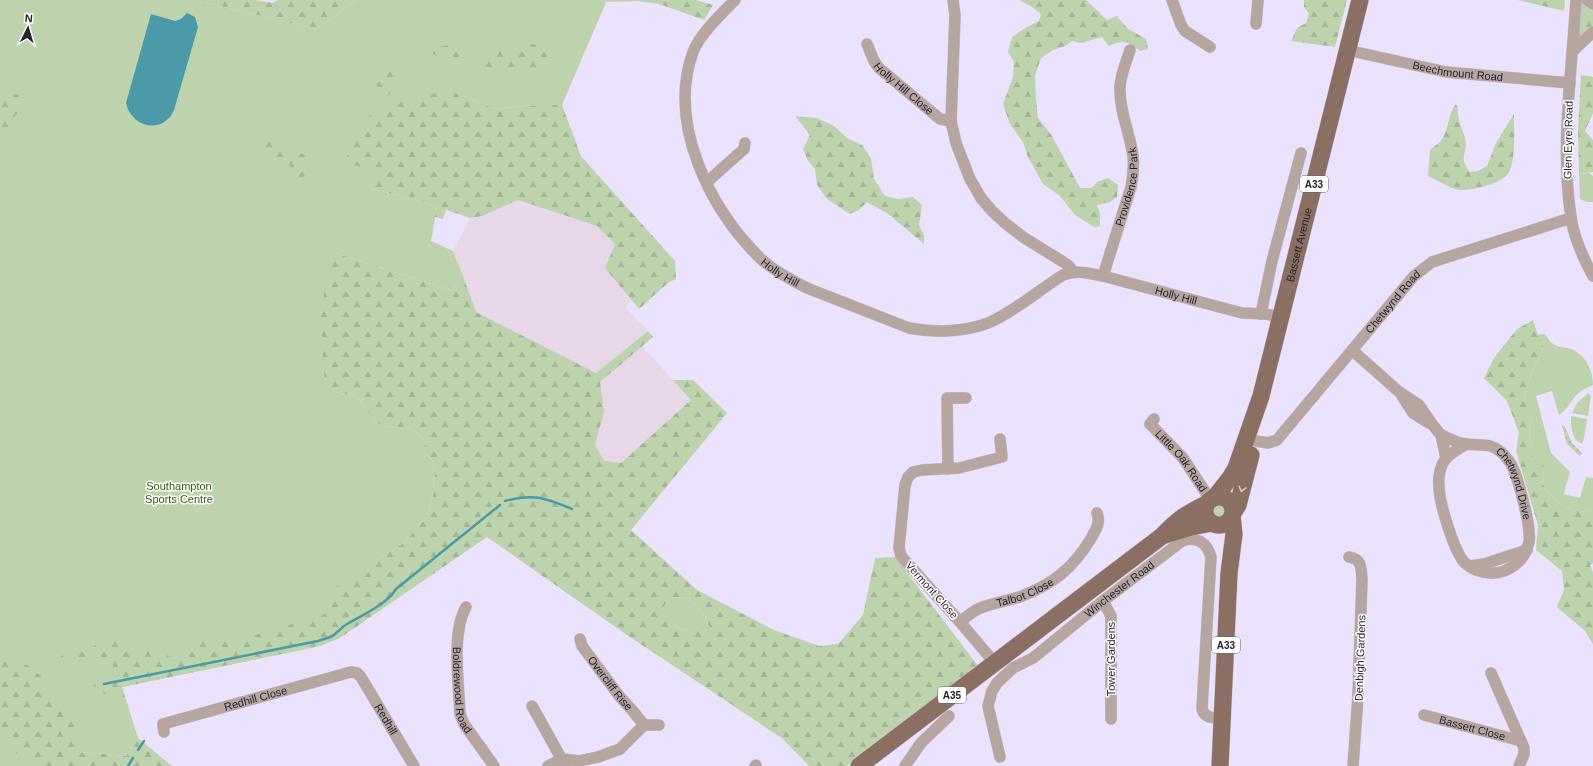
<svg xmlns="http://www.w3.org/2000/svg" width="1593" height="766" font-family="Arial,sans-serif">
	<defs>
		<pattern id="forest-firs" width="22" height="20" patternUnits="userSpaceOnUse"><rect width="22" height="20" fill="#bdd3ae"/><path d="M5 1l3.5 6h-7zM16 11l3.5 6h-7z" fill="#a2b596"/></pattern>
		<pattern id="garden-dots" width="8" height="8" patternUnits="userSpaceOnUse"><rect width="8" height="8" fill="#bdd3ae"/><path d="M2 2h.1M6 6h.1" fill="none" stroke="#a2b596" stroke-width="1.8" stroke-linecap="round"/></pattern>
	</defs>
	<rect width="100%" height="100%" fill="#ebe2fd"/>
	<!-- industrial -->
	<path fill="#e8d7e8" d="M518,200L597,226L615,244L605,268L632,301L625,307L648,331L596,373L476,312L453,251L470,218L482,216Z
		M642,346L716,427L630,530L573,422L600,382Z"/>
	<!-- green -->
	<path fill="#bdd3ae" d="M0,0H195L316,29L356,0H607L562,105H538L495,109L449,90L345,162L374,170L370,188L437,206L431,241L453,251L461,271L453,291L335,253L334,392L353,395L361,401L366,410L375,421L386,427L411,429L422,436L425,443L424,452L433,461L435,473L434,492L429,511L423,520L404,543L380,558L320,646L122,687L138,738L126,756L79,752L78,766H0Z
		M1589,173L1593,176V202H1587L1580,199L1579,174Z
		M1545,334C1548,338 1550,343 1555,345C1560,348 1566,347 1571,349C1585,354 1593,370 1593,385C1586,388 1579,391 1574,398C1568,405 1568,409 1559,415L1552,391L1536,396L1551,453L1570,472L1564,494L1580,498L1586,477L1593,478V511C1568,514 1556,503 1542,483C1546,469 1541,465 1531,456L1530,407L1524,397L1532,372L1542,351Z
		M1589,393L1591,396L1588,416L1572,413L1577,403Z
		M1571,416L1587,419L1584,438L1582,444C1571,439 1571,426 1571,416Z
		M1212 511a7 7 0 1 1 14 0a7 7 0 1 1-14 0Z
		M674,597L689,599L705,616L709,628L680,630L675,625L668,622L662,611L666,603Z"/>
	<!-- forest -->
	<path fill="url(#forest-firs)" fill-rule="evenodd" d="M195,0H255L273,3L278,0H356L316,29Z
		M607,0H696L713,5L704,20L659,4L638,1L606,2Z
		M1019,0H1086L1107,20L1117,16L1127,28L1146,39L1148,49L1140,51C1126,40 1125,40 1109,46L1102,37L1081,43L1072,41L1065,46L1053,50L1041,58L1035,76L1036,99L1038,118L1052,136L1080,188H1092L1097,182L1108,178L1118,185L1117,197L1110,202L1097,205L1100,214V226L1094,227L1075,215L1059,195L1043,184L1028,157L1023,142L1010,124L1003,104L1013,77L1014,62L1008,52L1012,37L1027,27L1039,21L1041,14L1032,7Z
		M1304,0H1347L1335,47L1291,41L1297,28L1306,23L1309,14L1304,7Z
		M1518,0H1565L1564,11Z
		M1579,0H1593V27L1577,40Z
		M460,44L464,53L460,57L444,62L428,50L433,45L443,46Z
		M534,44L549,55L551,63L548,70L541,67L510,69L484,68L482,58C499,49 515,46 534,44Z
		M385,67L393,68L396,75L389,95L383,97H376L378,75Z
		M1581,75L1593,77V113L1585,131L1593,140V172L1579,174L1578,130Z
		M449,90L495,109L538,105H562L581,156L675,261L676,279L669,282L639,309L605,268L615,244L597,226L518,200L482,216L470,218L446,210L443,219L435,217L437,206L370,188L373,170L345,163C350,150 354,133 363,123C382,101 422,97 449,90Z
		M0,91L28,97L0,138Z
		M1456,104C1459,110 1457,114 1459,120C1460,127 1464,132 1465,138C1469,152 1457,156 1470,172L1478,171L1487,166L1497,141L1514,114C1514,128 1516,163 1508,174C1500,184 1471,191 1459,190C1449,188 1437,180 1428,176L1430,150C1434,146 1440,143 1442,139C1450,128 1447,114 1456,104Z
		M795,116L817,118L834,126L847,138L862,145L871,158L874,179L885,196L898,199L913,197L922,205L919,225L924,235V244L887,213L867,202L859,210L850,214L827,199L817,185L815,169L808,161L803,149L810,135Z
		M248,135L306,155L307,173L301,180L292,177L289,163L281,164L244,138Z
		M335,253L453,291L461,271L476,312L596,373L648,331L653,337L600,382L604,412L595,445L604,461L621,463L691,400L673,380H693L727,413L631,530L697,590L774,630L819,646L838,644L863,615L875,558L895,557L979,667L847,766H809L783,739L627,635L487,537L340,638L320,646L122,687L130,713L93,685L112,679L113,663L99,658L59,659L65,652L88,651L108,636L138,649L163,648L169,657L181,655L190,637H250L325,614L339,582L349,578L360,582L380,558L404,543L423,520L429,511L434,492L435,473L433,461L424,452L425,443L422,436L411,429L386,427L375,421L366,410L361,401L353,395L334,392L325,387L320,308ZM674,597L689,599L705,616L709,627L680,630L675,625L669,622L662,611L666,603Z
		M1533,320L1538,335L1545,334L1542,351L1532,372L1524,397L1530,406L1531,456L1544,462C1542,469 1544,475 1542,483C1556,503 1568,514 1593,511V563L1590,565L1593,572V644L1585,631L1557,607L1564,590L1562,571L1536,550L1538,525L1516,451L1519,433L1507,401L1484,378L1494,358L1517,329Z
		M0,661L27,665L43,678L37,687L82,719L75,731L79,752L126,756L138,738L172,766H40L26,749L17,754C9,743 3,735 0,721Z"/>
	<!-- garden -->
	<path fill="url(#garden-dots)" d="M1562,425L1565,427L1572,443L1582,453L1580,456L1567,444Z"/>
	<!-- water -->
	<path fill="#4a9aa9" d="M187,13L195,17L198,27L174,110C164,134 132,129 126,103L151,14L175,21L181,19Z"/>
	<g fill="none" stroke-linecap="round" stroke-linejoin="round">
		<!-- stream -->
		<path stroke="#4a9aa9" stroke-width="2.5" d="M505,501C534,493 545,498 572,509
			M104,684L318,641C323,639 331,638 335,634C340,630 342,627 347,624C364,614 386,605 396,589L500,505
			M138,750L144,741
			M128,766L133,758"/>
		<!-- minor casing -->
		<g stroke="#c8bfd8" stroke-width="12">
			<g id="minor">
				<path id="s1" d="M735,0C721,14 700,34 693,52C667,124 710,209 761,259C774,271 791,280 807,288L909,328C934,333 964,332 988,323C1014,312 1039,290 1063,275C1077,270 1089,273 1103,276L1242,313L1266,314L1280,317"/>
				<path d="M953,0L955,15L951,121L956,143L970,179L981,198L992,211L1005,223L1023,237L1068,265L1073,271"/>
				<path d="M1172,0L1181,25L1185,31L1210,47"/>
				<path d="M1576,0C1572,70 1560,147 1571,217C1573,235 1584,260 1593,276"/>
				<path d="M1587,0L1593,4"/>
				<path d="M1256,24L1258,0"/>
				<path id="s2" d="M867,44L874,61L879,68L940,119L951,121"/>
				<path id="s3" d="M1347,50L1446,72L1570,83"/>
				<path d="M1573,51L1593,32"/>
				<path d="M707,182L744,149L745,143"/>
				<path id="s4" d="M1103,276L1131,187C1133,177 1134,167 1133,156C1130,133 1119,111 1120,86C1121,74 1126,62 1130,50"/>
				<path d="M1261,314L1272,261L1301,153"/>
				<path d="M1352,350L1398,391L1419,405L1432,424L1441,435L1446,458"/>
				<path d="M1402,396L1413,413L1429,423"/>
				<path id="s5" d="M1154,419L1150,424L1183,458L1210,499"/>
				<path id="s6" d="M1441,435C1449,438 1457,443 1466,444C1480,446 1489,442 1501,452C1505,456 1510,461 1512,466C1518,477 1529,521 1529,533C1530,538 1529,544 1527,548C1524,559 1514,567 1504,571C1491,576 1475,572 1465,563C1454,552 1439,502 1439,486C1438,478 1440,466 1445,460C1450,453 1460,448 1467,444"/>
				<path id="s7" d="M1256,441L1268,443L1277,440L1414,276L1432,262L1571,218"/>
				<path d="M948,469L947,398H966"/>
				<path d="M1349,557C1362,559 1361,568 1362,579L1358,696L1353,766"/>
				<path d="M1470,566L1484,564L1527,550"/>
				<path d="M1103,601L1111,616V719"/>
				<path id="s8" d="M466,607C451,633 459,684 460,714L464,724L494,766"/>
				<path id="s9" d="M960,622C966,617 972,612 978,609C992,603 1008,601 1022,596C1053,584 1073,568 1090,540C1095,531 1101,524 1097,513"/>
				<path id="s10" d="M580,639L582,646L620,697L632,710L644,725"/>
				<path d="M994,662L960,622L901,556L899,548L905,485L908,477L913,472L922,470L959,468L1002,457L1000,439"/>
				<path d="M1491,673L1524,748V754L1519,766"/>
				<path d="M532,706L565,765"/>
				<path id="s11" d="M1424,715L1521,741"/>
				<path id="s12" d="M164,732L163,724L351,672L357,673L361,677L414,766"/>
				<path id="s13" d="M1000,757L988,706L992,691L997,683L1013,668L1033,658L1103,601L1182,541C1196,536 1207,542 1211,557L1202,708C1203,718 1213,718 1222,718"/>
				<path d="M548,766L562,759L579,761L598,757L620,749L644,725H659"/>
				<path d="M755,766L756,765"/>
				<path d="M905,766L921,743L949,716"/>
			</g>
		</g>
		<!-- primary casing -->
		<g stroke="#c8bfd8" stroke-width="18">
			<g id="primary">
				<circle cx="1219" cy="511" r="14"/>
				<path id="s14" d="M1215,497L1230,478L1236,468L1261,396L1360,0"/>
				<path d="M1233,513L1238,505L1251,455"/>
				<path d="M1164,535L1191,527L1212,523"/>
				<path d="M859,766L1162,536C1178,519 1186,514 1206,504"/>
				<path d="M1220,766L1229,573L1234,534L1232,516"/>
			</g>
		</g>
		<!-- minor -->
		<use href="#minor" stroke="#b6a69f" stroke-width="11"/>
		<!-- primary -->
		<use href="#primary" stroke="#8b6f63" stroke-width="17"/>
	</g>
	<!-- one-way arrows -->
	<defs><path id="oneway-chevron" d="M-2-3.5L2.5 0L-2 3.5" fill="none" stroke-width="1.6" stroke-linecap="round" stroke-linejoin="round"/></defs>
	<use stroke="#d1c5c1" href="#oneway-chevron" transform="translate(1242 489) rotate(104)"/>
	<g text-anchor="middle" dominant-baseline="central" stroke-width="3" stroke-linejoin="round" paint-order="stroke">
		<!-- shield labels -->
		<g fill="#fff" stroke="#67646d" stroke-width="1">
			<rect x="1300" y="176" width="28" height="16" rx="3"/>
			<rect x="1212" y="637" width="28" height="16" rx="3"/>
			<rect x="938" y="687" width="28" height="16" rx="3"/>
		</g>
		<g font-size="10" font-weight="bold" fill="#26222f">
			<text x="1314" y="184">A33</text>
			<text x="1226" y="645">A33</text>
			<text x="952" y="695">A35</text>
		</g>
		<!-- street labels -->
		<g font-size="11" fill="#26222f" stroke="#fff">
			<text stroke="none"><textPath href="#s3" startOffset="113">Beechmount Road</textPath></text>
			<text stroke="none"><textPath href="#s2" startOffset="59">Holly Hill Close</textPath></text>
			<text transform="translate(1568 140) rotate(-89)">Glen Eyre Road</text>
			<text stroke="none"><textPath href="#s4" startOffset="93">Providence Park</textPath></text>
			<text stroke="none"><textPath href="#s14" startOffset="268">Bassett Avenue</textPath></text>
			<text stroke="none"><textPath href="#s1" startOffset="320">Holly Hill</textPath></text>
			<text stroke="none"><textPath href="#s1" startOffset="746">Holly Hill</textPath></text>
			<text stroke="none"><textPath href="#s7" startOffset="202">Chetwynd Road</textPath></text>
			<text stroke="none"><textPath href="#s5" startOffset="55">Little Oak Road</textPath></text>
			<text stroke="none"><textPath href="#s6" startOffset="98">Chetwynd Drive</textPath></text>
			<text stroke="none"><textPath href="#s13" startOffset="232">Winchester Road</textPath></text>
			<text transform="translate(932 590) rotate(48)">Vermont Close</text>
			<text stroke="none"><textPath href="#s9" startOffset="72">Talbot Close</textPath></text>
			<text transform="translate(1360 658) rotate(-88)">Denbigh Gardens</text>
			<text transform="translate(1111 659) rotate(-90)">Tower Gardens</text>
			<text stroke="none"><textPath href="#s10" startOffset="54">Overcliff Rise</textPath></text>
			<text stroke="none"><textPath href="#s8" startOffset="85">Boldrewood Road</textPath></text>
			<text stroke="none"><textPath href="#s12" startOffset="104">Redhill Close</textPath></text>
			<text stroke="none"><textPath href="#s12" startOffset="264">Redhill</textPath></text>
			<text stroke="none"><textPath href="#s11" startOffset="50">Bassett Close</textPath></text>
		</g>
		<!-- park labels -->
		<g font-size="11" fill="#32580a" stroke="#fff">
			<text x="179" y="486">Southampton<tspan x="179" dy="13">Sports Centre</tspan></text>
		</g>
	</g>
	<!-- north arrow -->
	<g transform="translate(28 28) rotate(5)" stroke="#ffffff" stroke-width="3" paint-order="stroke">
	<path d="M0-3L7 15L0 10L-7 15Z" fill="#26222f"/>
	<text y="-6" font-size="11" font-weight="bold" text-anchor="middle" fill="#26222f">N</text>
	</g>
</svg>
